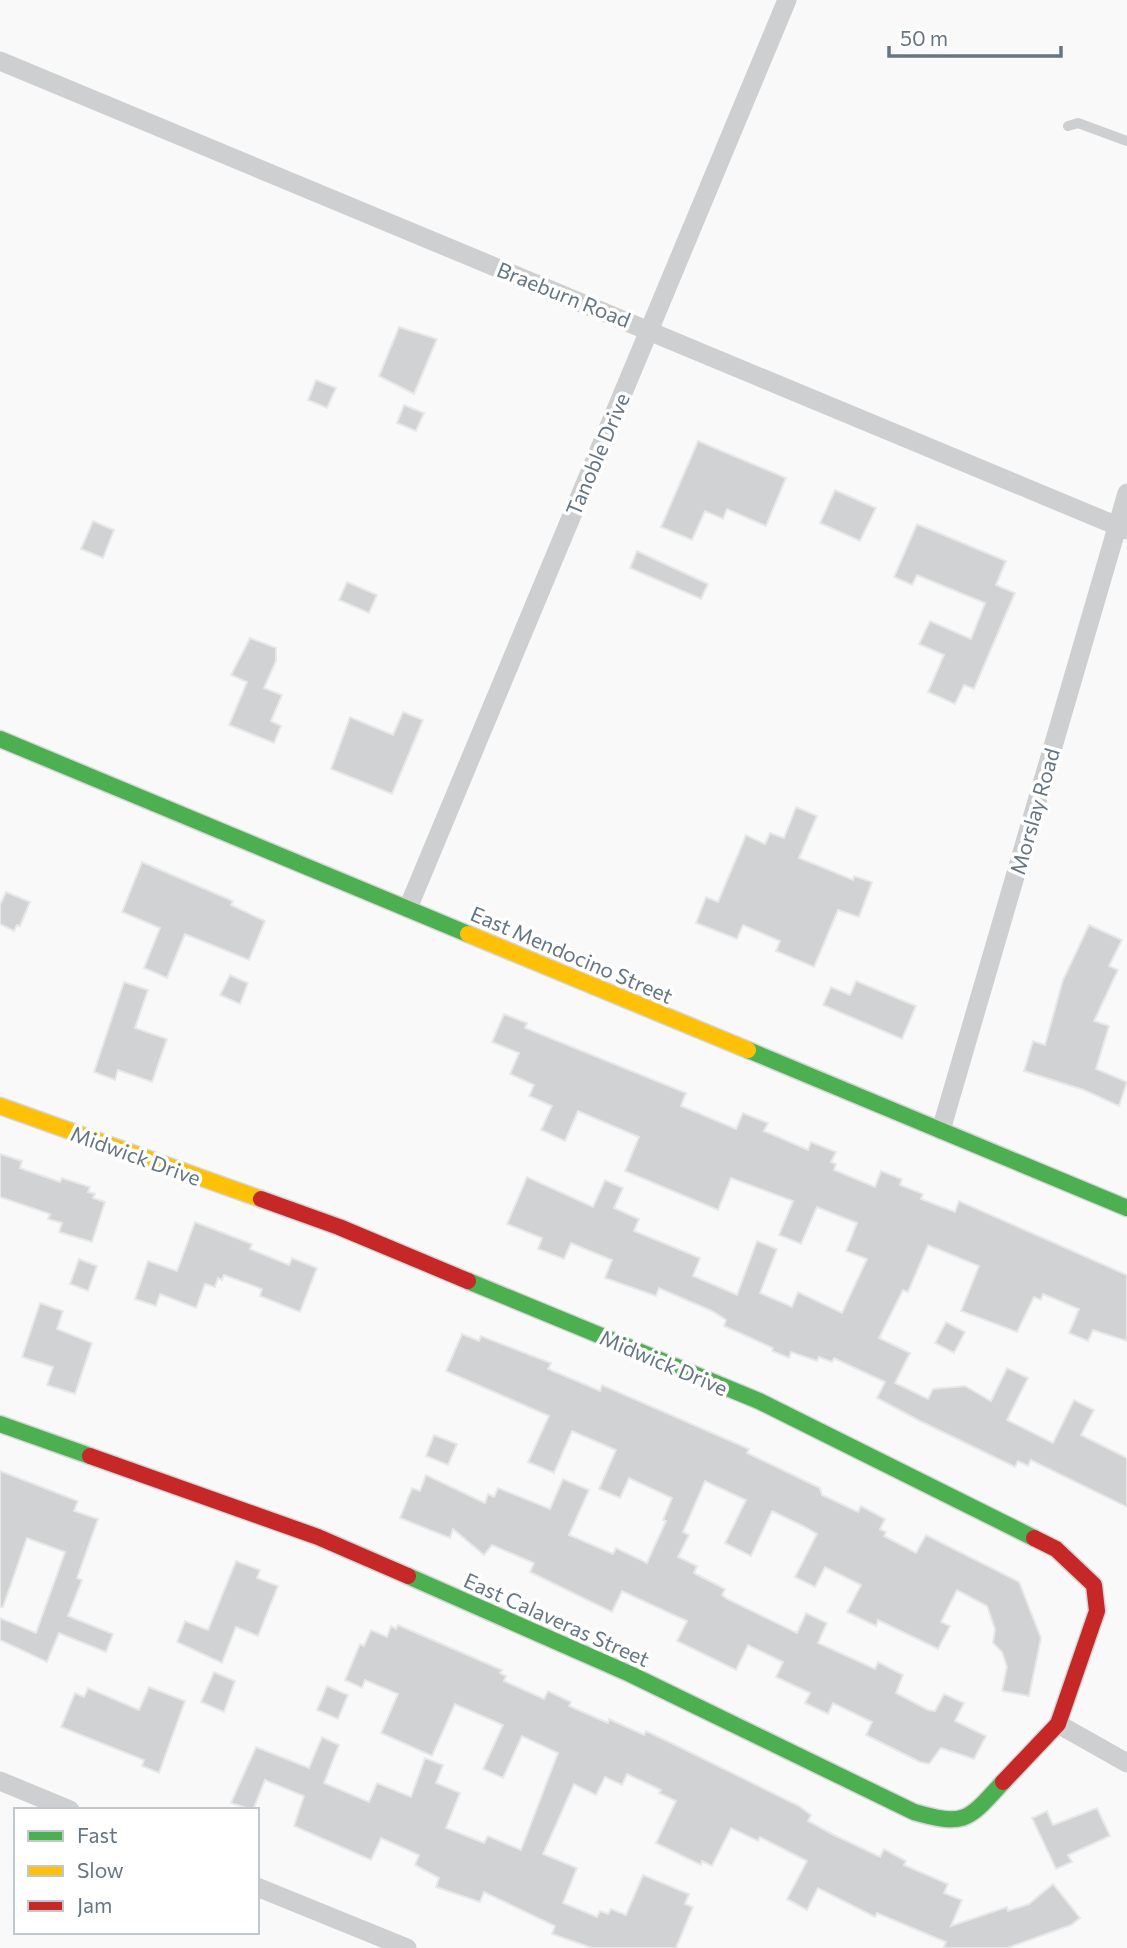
<svg xmlns="http://www.w3.org/2000/svg" width="1127" height="1948" font-family="Commissioner,sans-serif">
	<rect width="100%" height="100%" fill="#f9f9f9"/>
	<!-- building -->
	<path fill="#d0d2d3" stroke="#e8e8e8" stroke-width="2" d="M399,327L437,339L414,394L379,376Z
		M316,380L336,388L327,408L308,400Z
		M404,405L424,413L416,431L397,423Z
		M698,441L786,478L766,526L727,509L723,519L705,511L692,540L661,527Z
		M835,490L876,508L860,541L820,523Z
		M93,521L114,530L103,558L81,549Z
		M917,524L1006,561L996,585L1015,593L974,689L964,685L955,704L928,692L944,655L919,644L930,621L971,639L985,603L917,575L912,585L894,577Z
		M637,551L708,584L701,599L630,568Z
		M347,582L377,595L369,613L339,600Z
		M250,638L276,648V661L264,688L282,695L271,721L281,726L274,743L229,725L247,682L231,675Z
		M403,712L423,720L392,794L331,769L350,717L393,735Z
		M796,807L817,816L799,858L853,880L854,876L872,882L859,917L838,910L814,967L776,951L780,941L743,925L737,939L696,923L706,897L718,902L746,835L765,844L770,833L784,838Z
		M142,862L233,901L231,905L265,921L249,960L185,934L167,978L144,968L160,928L122,912Z
		M6,892L30,902L20,926L17,925L14,931L0,924V905Z
		M1089,925L1122,940L1109,966L1118,970L1094,1021L1109,1026L1096,1069L1127,1082L1119,1106L1084,1090L1024,1071L1033,1041L1045,1045L1063,980Z
		M230,975L248,983L240,1004L220,995Z
		M856,981L916,1006L902,1039L823,1005L831,987L850,995Z
		M124,982L148,990L135,1028L167,1039L152,1082L118,1070L115,1080L94,1072Z
		M504,1014L527,1023L525,1028L686,1093L681,1106L736,1129L743,1113L768,1123L764,1131L808,1150L811,1142L836,1152L831,1162L836,1164L834,1170L875,1187L881,1171L902,1179L900,1185L923,1194L921,1199L955,1212L959,1201L1127,1275V1341L1093,1330L1088,1341L1069,1333L1079,1309L1043,1294L1041,1300L1034,1297L1017,1332L961,1311L979,1266L928,1245L908,1292L903,1290L879,1338L910,1353L895,1383L928,1399L933,1389L965,1386L991,1401L1007,1368L1028,1378L1007,1420L1053,1443L1074,1400L1094,1410L1081,1435L1127,1458V1507L1031,1460L1028,1466L1018,1461L1015,1467L918,1420L877,1398L885,1382L834,1358L832,1362L819,1357L817,1361L791,1352L789,1358L772,1351L773,1348L724,1326L726,1320L712,1311L659,1288L656,1296L605,1278L612,1260L571,1243L564,1259L538,1249L542,1238L507,1224L527,1177L593,1207L605,1180L623,1188L614,1208L639,1219L634,1231L700,1258L693,1276L737,1295L757,1241L777,1249L760,1293L792,1307L798,1292L842,1313L867,1259L846,1251L857,1223L817,1207L801,1244L779,1235L793,1201L731,1178L718,1210L625,1171L639,1137L578,1111L565,1141L541,1130L552,1106L529,1096L534,1085L510,1074L519,1053L492,1042Z
		M0,1154L22,1161L20,1168L60,1182L62,1178L90,1187L88,1192L95,1194L93,1198L105,1202L92,1242L59,1232L62,1223L48,1219L50,1214L0,1197Z
		M195,1222L252,1244L250,1249L289,1265L292,1258L317,1268L300,1312L260,1296L262,1289L224,1275L222,1280L218,1278L215,1287L205,1284L196,1308L160,1294L156,1306L135,1299L148,1261L177,1271Z
		M79,1259L97,1266L88,1291L70,1284Z
		M40,1303L63,1311L57,1329L92,1343L75,1394L47,1385L53,1367L22,1357Z
		M946,1322L965,1332L954,1353L935,1343Z
		M462,1334L479,1341L481,1336L530,1355L551,1363L548,1369L600,1391L602,1385L749,1449L747,1453L820,1488L822,1495L858,1512L861,1506L885,1519L880,1529L886,1532L884,1536L916,1553L926,1535L1019,1582L1041,1638L1029,1696L1002,1691L1007,1667L1002,1652L993,1643L995,1629L987,1606L957,1590L941,1622L950,1626L938,1649L878,1620L876,1626L847,1612L861,1585L825,1567L815,1587L795,1577L817,1534L803,1526L772,1511L751,1556L725,1543L746,1500L705,1481L683,1532L689,1535L678,1557L697,1566L694,1573L725,1589L722,1595L727,1599L797,1633L806,1613L827,1623L818,1643L875,1669L878,1662L903,1675L896,1693L928,1710L935,1711L944,1694L964,1703L955,1721L986,1736L974,1759L941,1748L929,1764L920,1762L866,1735L872,1722L833,1703L828,1714L805,1703L810,1693L776,1677L783,1662L748,1645L736,1670L677,1641L687,1621L622,1591L612,1612L530,1572L534,1563L492,1545L484,1555L453,1529L450,1538L400,1518L412,1488L420,1491L426,1475L485,1503L488,1494L494,1497L498,1488L550,1509L563,1479L589,1490L569,1535L613,1554L616,1548L647,1563L666,1521L663,1520L672,1498L629,1478L620,1498L599,1489L616,1450L572,1431L554,1473L528,1462L549,1416L446,1371Z
		M434,1435L457,1444L448,1465L426,1456Z
		M0,1471L78,1501L74,1511L98,1519L77,1578L82,1580L68,1616L113,1634L106,1652L59,1633L47,1662L0,1640V1618L36,1633L65,1552L27,1538L3,1607H0Z
		M236,1561L260,1570L257,1578L278,1586L258,1636L236,1627L222,1663L177,1642L185,1621L208,1630Z
		M398,1625L502,1670L500,1673L506,1676L504,1681L544,1699L548,1691L571,1702L569,1706L608,1723L609,1719L644,1735L646,1731L667,1741L799,1806L811,1815L808,1821L832,1834L880,1857L884,1849L906,1861L904,1865L948,1884L944,1893L962,1900L951,1926L1007,1907L1008,1911L1029,1904L1053,1884L1080,1918L1071,1925L1007,1948H943L946,1942L877,1913L875,1917L818,1888L807,1910L787,1899L807,1861L760,1837L758,1841L731,1828L712,1866L702,1861L701,1865L656,1843L676,1801L659,1793L661,1790L627,1774L622,1785L605,1777L596,1795L574,1784L543,1854L577,1868L563,1903L597,1917L600,1911L608,1914L611,1909L626,1915L643,1875L689,1894L685,1904L693,1907L676,1948H592L552,1934L555,1926L484,1892L480,1902L436,1887L439,1878L415,1865L419,1855L381,1838L371,1860L294,1826L304,1796L265,1780L253,1810L231,1803L256,1747L309,1768L322,1737L339,1745L324,1783L369,1802L377,1783L411,1797L425,1758L443,1765L436,1783L460,1793L446,1828L484,1843L488,1836L521,1850L558,1753L522,1736L503,1778L483,1769L503,1725L455,1704L432,1756L381,1733L398,1694L365,1680L362,1688L345,1680L360,1644L364,1646L371,1630L387,1637L391,1626L396,1629Z
		M214,1672L235,1681L224,1712L201,1702Z
		M327,1686L348,1695L338,1719L317,1710Z
		M149,1687L185,1701L159,1773L142,1766L144,1760L61,1727L75,1693L84,1697L88,1688L139,1710Z
		M1097,1808L1110,1836L1068,1855L1072,1862L1056,1869L1032,1818L1047,1811L1053,1825Z"/>
	<g fill="none" stroke-linecap="round" stroke-linejoin="round">
		<!-- fast casing -->
		<g stroke="#d5d6d7" stroke-width="19">
			<path id="fast" d="M0,739L468,934
				M748,1050L1127,1208
				M468,1281L759,1401L1034,1538
				M0,1424L90,1456
				M408,1576L630,1674L914,1812C966,1827 968,1820 1003,1782"/>
		</g>
		<!-- slow casing -->
		<g stroke="#d5d6d7" stroke-width="19">
			<path id="slow" d="M468,934L748,1050
				M0,1106L261,1199"/>
		</g>
		<!-- jam casing -->
		<g stroke="#d5d6d7" stroke-width="19">
			<path id="jam" d="M261,1199L339,1227L468,1281
				M90,1456L318,1537L408,1576
				M1003,1782L1058,1724L1097,1611L1094,1585L1056,1549L1034,1538"/>
		</g>
		<!-- lane -->
		<path stroke="#cecfd0" stroke-width="10" d="M1068,126L1078,123L1127,141"/>
		<!-- street -->
		<path stroke="#cecfd0" stroke-width="19" d="M0,61L1127,530
			M408,908L787,0
			M941,1130L1127,493
			M1058,1724L1127,1763
			M0,1781L70,1810
			M257,1887L407,1948"/>
		<!-- fast -->
		<use href="#fast" stroke="#4caf50" stroke-width="16"/>
		<!-- slow -->
		<use href="#slow" stroke="#ffc107" stroke-width="16"/>
		<!-- jam -->
		<use href="#jam" stroke="#c62828" stroke-width="16"/>
	</g>
	<g text-anchor="middle" dominant-baseline="central" stroke-width="7" stroke-linejoin="round" paint-order="stroke">
		<!-- street labels -->
		<g font-size="21" fill="#657683" stroke="#fff">
			<text transform="translate(564 294) rotate(22)">Braeburn Road</text>
			<text transform="translate(597 454) rotate(-67)">Tanoble Drive</text>
			<text transform="translate(1034 811) rotate(-74)">Morslay Road</text>
			<text transform="translate(572 954) rotate(23)">East Mendocino Street</text>
			<text transform="translate(136 1155) rotate(20)">Midwick Drive</text>
			<text transform="translate(664 1362) rotate(23)">Midwick Drive</text>
			<text transform="translate(557 1619) rotate(24)">East Calaveras Street</text>
		</g>
	</g>
	<!-- legend -->
	<rect x="14" y="1808" width="245" height="126" fill="#ffffff" stroke="#c1c8cd" stroke-width="2"/>
	<rect x="28" y="1831" width="35" height="10" fill="#4caf50" stroke="#c1c8cd" stroke-width="2"/>
	<text x="77" y="1843" font-size="21" fill="#657683">Fast</text>
	<rect x="28" y="1866" width="35" height="10" fill="#ffc107" stroke="#c1c8cd" stroke-width="2"/>
	<text x="77" y="1878" font-size="21" fill="#657683">Slow</text>
	<rect x="28" y="1901" width="35" height="10" fill="#c62828" stroke="#c1c8cd" stroke-width="2"/>
	<text x="77" y="1913" font-size="21" fill="#657683">Jam</text>
	<!-- scale -->
	<path d="M889 46v10h172v-10" fill="none" stroke="#657683" stroke-width="3.5"/>
	<text x="900" y="46" font-size="21" fill="#657683" stroke="#ffffff" stroke-width="5" paint-order="stroke">50 m</text>
</svg>
